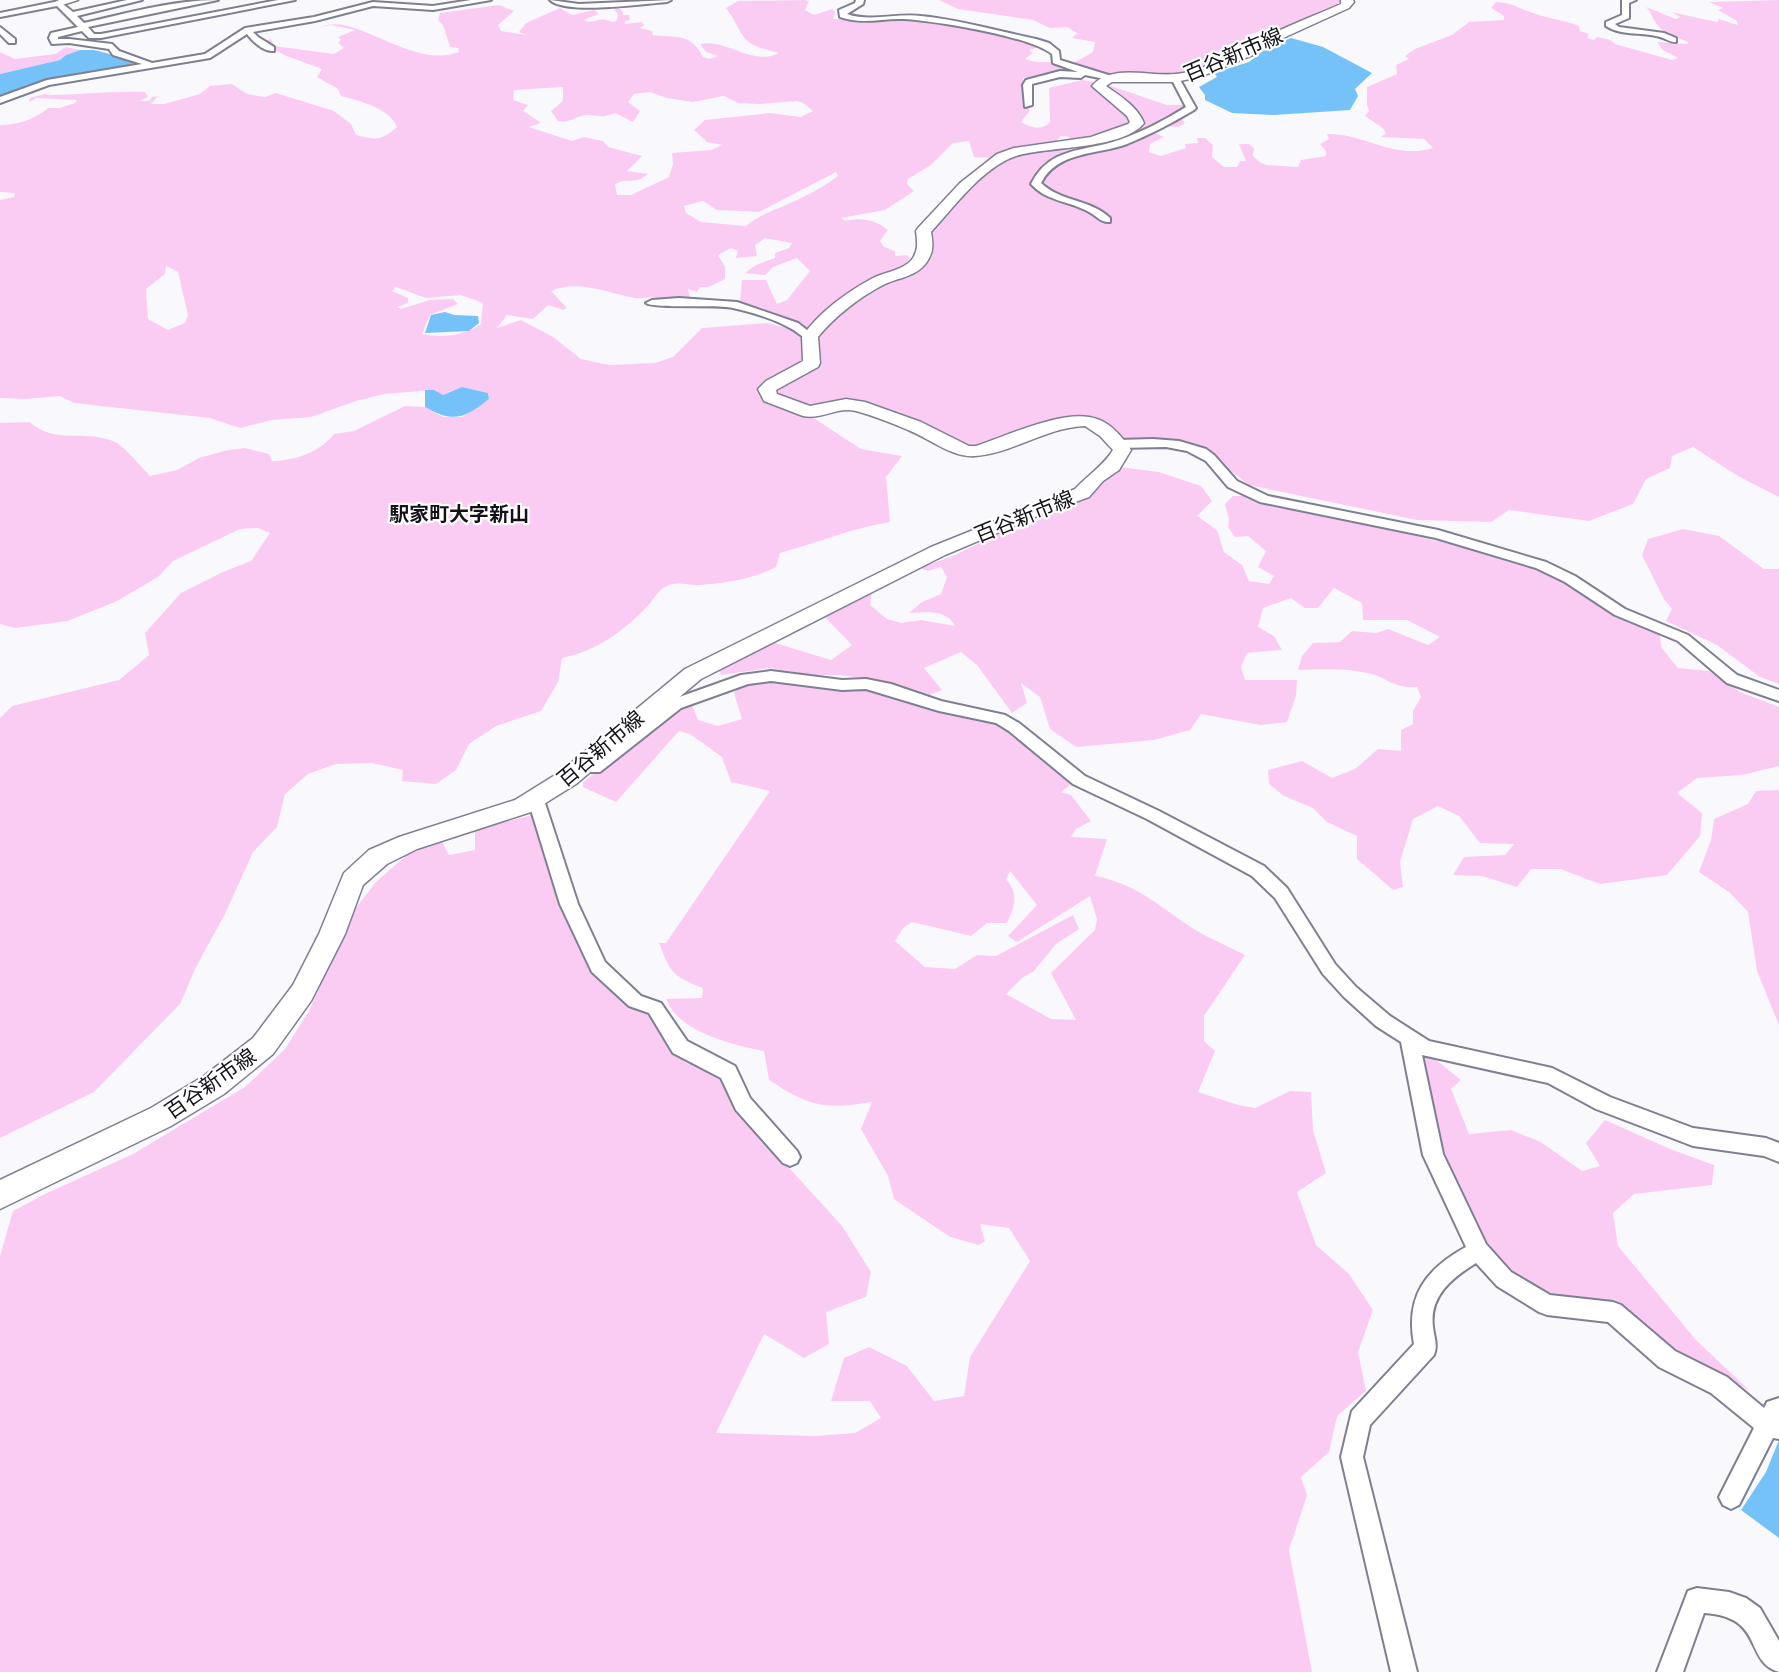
<svg xmlns="http://www.w3.org/2000/svg" width="1779" height="1672" font-family="'Open Sans','Noto Sans JP',sans-serif">
	<rect width="100%" height="100%" fill="#f9f9fd"/>
	<!-- green -->
	<path fill="#fbccf3" fill-rule="evenodd" d="M805,0L809,1L805,10L814,15L832,9L835,12L833,19H871L878,22L927,20L1037,42L1045,46L1029,50L1033,53L1025,59C1039,65 1045,60 1059,63C1073,65 1086,73 1102,75L1054,73L1023,78L1024,96L1030,111L1021,122C1031,128 1042,131 1050,122L1049,88L1082,80L1105,84L1167,105H1183L1192,112L1181,118L1185,123L1178,127L1164,126L1155,133L1164,137L1150,144L1149,152L1161,156L1186,148L1185,144L1198,143L1197,138H1205L1213,145L1212,157L1224,167H1237L1240,161H1246L1239,144H1249L1254,148L1253,156L1261,163L1267,165L1298,167L1301,160L1326,156V151L1320,144L1329,139L1327,134C1365,133 1393,160 1433,148L1424,139L1381,137L1386,133L1383,128L1365,116L1369,111L1367,105V87L1397,74L1396,65L1409,59L1405,56L1415,49L1452,35L1469,22L1504,20V16L1491,8L1496,2C1513,2 1525,12 1542,16C1554,19 1567,21 1579,26L1580,31L1589,34L1587,38L1594,40L1597,37L1610,40L1615,44L1672,60L1678,58L1663,50L1657,42L1687,44L1688,42C1676,37 1664,35 1656,23C1651,17 1653,14 1646,7L1676,19L1680,17L1671,12L1717,22L1719,19L1738,25L1737,21L1718,10L1723,8L1709,2L1779,0V497L1738,476L1693,447L1672,456L1670,468L1646,479L1633,504L1589,521L1509,510L1491,522L1417,520L1249,485C1233,470 1181,439 1159,438C1149,438 1137,443 1128,446C1121,437 1106,423 1096,419C1071,410 994,440 967,449L934,429L864,406L843,402L807,410L773,397L772,388L819,364L817,336L821,327L863,292L879,284L907,274L921,266L930,246L926,232L950,205L956,204C963,185 984,177 999,166L1002,158L1016,154L1070,149L1077,145L1068,144L1070,137L1061,136L1054,143L1044,144V148L1012,150L993,158L974,157L969,141L953,143L931,165L908,179L907,184L914,191L885,210L841,218L845,221C861,217 876,220 888,230L880,241L884,247L895,251V256L907,255L910,258L906,263L912,266C873,284 838,298 811,334C791,310 762,326 740,301L742,280H766L777,304L787,300L810,271L797,258L773,267L765,275L745,273L756,265L775,258V253L789,248L792,243L765,238L755,245L757,256L736,258L738,251L731,248L718,255L725,267V279L709,287H700L697,292L688,289L690,298C674,303 674,301 658,298C651,296 642,299 635,298C607,293 578,279 551,291L567,308L563,310L548,305L533,319L507,315L497,328L521,320L553,337L581,359L609,365L655,363L673,357L702,328L767,323L800,331L804,336L808,362L768,383L759,396L809,415L861,449L902,456L886,477L890,522C852,528 817,543 780,553L776,567C753,579 726,583 700,585C687,586 677,580 665,587C657,591 653,601 647,607C622,632 597,651 562,658L558,682L541,711L496,726L469,744L456,770L436,784L402,781L403,770L372,763L336,764L308,774L285,794L277,827L253,852L225,914L196,967L180,1004L94,1092L0,1138V718L12,706L119,680L149,655L145,633L181,593L223,572L251,561L270,533L258,528L240,529L173,561L158,577L117,601L68,621L15,628L0,624V423L29,422C57,445 81,429 113,441C124,445 141,467 150,476L177,470L199,458L228,450L245,448L269,454L272,461C295,461 320,452 334,434L354,431L405,406L425,407L443,417H462L489,399L488,393L462,387L442,395L434,390L384,394L356,401L311,417L272,420L240,428L210,418L74,403L60,396L24,399L0,398V200L14,197L15,193L0,192V125C16,125 36,119 48,108H59L75,103L77,100L37,98L29,102L30,98L52,92L45,95C79,95 111,91 145,92L148,97L139,101H149L152,97L158,96L151,104H164L200,94L210,86L232,84L247,94L265,97L276,93L334,111L351,124L356,135C376,140 381,141 397,127C390,108 359,101 341,96L338,89L317,77L322,69L284,55L261,42L271,39L274,46L334,54L344,48L338,43L341,40L338,37L355,30L331,25L321,27C356,11 410,70 459,52L458,48L450,47L443,25L438,20L440,13L499,5L514,11L498,25L501,31L526,35L519,32L526,23L560,8L572,15L594,10L599,14L584,20L589,22L603,19L614,22L617,20L618,14L613,8H619L623,12V15H629L630,20L625,21V24L642,22L644,25L640,28L652,31L653,35C675,38 691,32 703,57L710,59L718,56L706,52L700,44C727,38 752,67 779,53C737,43 748,39 726,8L738,1ZM563,87V101L551,111L558,121C569,124 575,116 586,115C600,115 598,119 615,113L633,122L640,111L628,102L634,94L650,92L667,98L693,102L724,96L738,103L759,104L797,101L803,103L813,111L800,117L770,113L705,120L694,130L707,142L722,145L711,150L672,153L673,164L669,177L631,195H617L615,185C626,176 634,186 648,174L627,171L642,156L608,147L603,141L584,137L572,141L529,127L541,123L523,111L528,105L513,100L514,90ZM836,172L838,176C827,184 814,192 801,198C782,208 763,212 746,226L701,222L686,213L684,206L703,201L717,210L759,212ZM166,266L178,272L188,315L185,323L168,330L148,319L146,289L165,274ZM396,287L426,298L461,295L483,303L481,324C464,336 442,338 422,334L430,315L458,304L453,299L430,300L401,309L397,307L408,303V298L392,291Z
		M939,0H1342L1343,1L1338,7L1282,30H1262L1245,37L1250,41L1248,51L1176,75H1112L1089,72L1070,65L1093,52L1095,42L1072,38L1077,33L1067,27L1050,28L1033,20L958,9Z
		M66,47L80,50L66,55L60,60L0,74V52L15,59L55,54Z
		M1120,467L1159,472L1201,486L1212,501L1197,516L1217,530L1224,552L1242,565L1249,581L1269,584L1274,576L1258,567L1266,551L1248,536L1235,537L1228,527L1229,519L1225,504L1233,496H1247L1522,561L1555,574L1660,633L1661,647L1678,668L1709,671L1740,692L1779,707V766L1742,775L1697,778L1677,793L1702,813L1700,836L1667,875L1600,884L1560,869H1531L1517,887L1482,876L1453,875L1464,857L1505,855L1514,844L1480,843L1459,816L1438,806L1413,819L1400,862L1403,887L1393,890L1357,859V836L1327,822L1313,808L1284,796L1269,784L1268,770L1302,761L1332,778L1355,769L1378,749L1401,751V730L1413,724V711L1421,697L1417,687C1391,688 1389,678 1368,673C1345,668 1321,669 1298,670L1302,656L1313,643L1340,642L1352,631L1376,633L1388,629L1428,645L1440,637L1407,620H1363L1362,603L1334,588L1318,608H1305L1291,598L1263,608L1258,627L1274,636L1282,650L1247,653L1241,667L1245,680H1297L1296,696L1287,722L1261,725L1201,714L1190,730L1154,740L1076,747L1050,729L1040,697L1021,683L1027,703L1012,713L977,665L961,652L924,668L942,690L929,695L892,683L841,675H813L769,668L721,675L718,667L772,642L831,660L852,645L823,615L872,592L870,605L887,619L901,623L921,620L955,626C947,609 925,612 909,613L922,602L941,594L947,577L941,567L928,571L920,568L955,555L1002,532L1022,529L1085,495Z
		M1683,529L1719,536L1764,569H1779V684L1760,677L1717,645L1666,621L1672,609L1664,599L1642,555L1648,539Z
		M781,678L846,689L874,691L938,710L992,717L1071,777L1069,786L1061,792L1071,795L1091,821L1076,829L1071,837L1107,839L1095,876C1140,884 1165,912 1202,934C1216,941 1231,948 1245,955L1204,1016V1041L1215,1051L1198,1092L1238,1105L1255,1108L1290,1091L1311,1092L1313,1130L1326,1173L1297,1192L1316,1245L1349,1274L1373,1310L1358,1352L1366,1391L1337,1416L1329,1452L1301,1477L1307,1495L1289,1550L1312,1672H0V1256L13,1211L47,1193L133,1154L245,1087L285,1049L309,1011L355,909L376,882L409,853L442,842L449,855L475,850V830L532,815L561,905L597,972L646,1012L686,1063L708,1065L733,1085L732,1105L842,1226L871,1272L866,1297L826,1312L829,1344L804,1358L764,1334L716,1433L814,1436L855,1433L881,1418L870,1401H831L844,1358L869,1347L907,1366L934,1401L964,1396L970,1357L1030,1261L1009,1228L980,1224L985,1241L979,1245L950,1237L894,1199L888,1176L861,1129L872,1102C825,1110 808,1106 769,1080L764,1051C733,1045 678,1032 666,999L702,998L703,988C674,977 670,973 659,943H666L770,791L731,782L722,757L690,734L679,731L616,802L583,787V782L674,714L692,705L698,720L718,726L742,719L734,693L739,684ZM1010,871L1037,905L1008,936L1017,942L1090,896L1097,919L1095,930L1051,973L1076,1020L1051,1019L1006,994L1022,978L1034,971L1056,944L1079,929L1073,915L996,956L977,955L955,969L925,967L895,941L903,928L912,922L971,936L987,923H1007C1015,905 1019,895 1006,879Z
		M1779,790V1025L1757,971L1748,912L1729,892L1699,872L1711,840L1714,819L1748,804L1756,791Z
		M1424,1056L1435,1059L1461,1080L1451,1089L1469,1134L1511,1130L1541,1142L1582,1171L1600,1166L1586,1143L1605,1120L1670,1149L1714,1165L1712,1185L1634,1194L1613,1213L1618,1246L1696,1340L1750,1391L1658,1339L1605,1301L1551,1296L1522,1280L1487,1246L1441,1158L1424,1067Z"/>
	<!-- water -->
	<path fill="#75c2f8" d="M1291,38L1323,47L1372,73L1355,89L1358,96L1350,110L1274,115L1232,113L1205,100V95L1199,87L1217,77L1214,73L1249,62L1267,48Z
		M80,50H94L145,63L36,83L0,97V74L60,60L66,55Z
		M445,312L454,315L478,316L479,323L469,331L425,333L431,315Z
		M462,387L488,393L489,399C464,419 453,423 425,407V390H434L443,395Z
		M1779,1440V1538L1741,1510L1766,1472Z"/>
	<g fill="none" stroke-linecap="round" stroke-linejoin="round">
		<!-- minor casing -->
		<g stroke="#7f7f92" stroke-width="4">
			<path id="minor" d="M127,0H142L77,16L84,23C128,13 173,0 218,0L88,27L94,34H101L278,0H295L101,38H89L82,31L58,37V39H69L112,44L119,51L152,63L205,54L245,28L314,17L373,2L433,6L471,0H491L433,10L373,6L315,21L253,32L258,37L274,47V51C264,52 253,42 247,34L210,58L49,85L0,103V97L47,80L142,64L113,55L109,49L69,43L52,44L49,38L51,33L78,27L57,6L0,17V13L59,1L73,12Z
				M550,0L579,4L671,0L667,2C643,4 565,15 550,0Z
				M856,0H864L863,4L847,14C869,22 898,13 921,16C960,20 998,31 1036,39L1049,43L1059,51L1060,60L1118,78L1114,81L1085,75L1081,78L1060,77L1032,84V105L1025,107L1023,85L1026,80L1060,71L1078,72L1053,63L1052,54C1030,36 935,21 904,19C883,18 861,25 840,17L839,10L855,3Z
				M1622,0H1636L1629,3V18L1615,24L1619,27L1664,33L1676,38V42C1670,42 1668,40 1663,38C1644,31 1623,37 1606,26V22L1622,15Z
				M0,27L15,39V43H9L0,34Z
				M1172,76L1179,78L1196,108L1194,110C1174,122 1149,135 1127,144C1097,155 1057,151 1041,183C1061,202 1090,199 1110,218V222C1101,223 1097,216 1089,212C1070,201 1049,202 1033,186L1031,184C1050,146 1085,152 1119,140C1140,133 1167,119 1186,107L1171,78Z
				M679,298L737,302L798,323L816,337L814,339C804,341 799,332 790,328C774,319 751,312 733,308C717,304 654,309 646,303L652,300Z
				M1153,439L1179,441L1206,449L1214,455L1237,481L1268,496L1438,530L1546,562L1575,576L1625,609L1688,635L1737,675L1779,690V701L1727,683L1678,641L1615,615L1565,582L1536,568L1436,538L1260,502L1228,487L1206,461L1187,451L1166,447L1118,448L1112,444L1118,440Z
				M771,671L842,680L866,679L891,684L941,701L1005,715L1019,723L1085,776L1159,811L1264,866L1287,888L1335,964L1356,987L1390,1016L1429,1041L1552,1068L1610,1097L1693,1128L1766,1138L1779,1143V1162L1764,1156L1693,1146L1596,1109L1548,1083L1422,1055L1443,1154L1486,1244L1511,1272L1550,1295L1613,1302L1621,1305L1675,1351L1727,1377L1764,1408L1767,1402L1779,1398V1439L1773,1438L1739,1505L1731,1509L1723,1505L1719,1497L1754,1428L1711,1393L1659,1367L1608,1322L1547,1315L1539,1312L1497,1286L1476,1263C1452,1278 1429,1296 1433,1327C1434,1337 1438,1345 1434,1355L1370,1425L1363,1457L1417,1672H1391L1341,1457L1352,1411L1414,1344C1405,1296 1426,1269 1466,1247L1423,1155L1401,1042L1376,1026L1344,997L1323,974L1275,898L1252,876L1147,819L1073,784L1009,731L996,723L939,711L866,689L842,690L771,681L748,684L681,708L600,772H588L586,768L671,700L741,675Z
				M536,794L542,796L544,800L578,904L605,962L641,996L661,1003L687,1041L735,1066L750,1098L797,1151L800,1157L797,1163L790,1166L783,1163L736,1110L721,1078L673,1053L649,1013L629,1006L592,972L560,904L528,800L530,796Z
				M1697,1588L1729,1592L1746,1598L1760,1608L1779,1641V1672C1743,1661 1766,1617 1704,1613L1683,1672H1657L1688,1591Z"/>
		</g>
		<!-- tertiary casing -->
		<g stroke="#7f7f92" stroke-width="3">
			<path id="tertiary" d="M78,0L59,6L54,3L59,0Z"/>
		</g>
		<!-- secondary casing -->
		<g stroke="#7f7f92" stroke-width="3">
			<path id="secondary" d="M1341,0H1353L1354,2L1349,8L1270,44L1255,54L1200,77L1175,82H1112L1106,86C1120,96 1137,106 1144,123C1123,150 1047,146 1016,156C984,166 953,208 931,232C933,244 934,252 926,263C917,276 898,278 885,284C861,296 834,317 818,337L820,363L818,367L776,390L777,394L810,406L846,399L865,402L921,422L969,446H976C1007,436 1067,407 1097,419C1112,424 1123,438 1131,450L1119,470L1103,481L1089,497L1042,514L945,555L701,679L576,784L531,812L417,849L387,864L363,885L345,934L311,1001L273,1054L224,1094L171,1126L0,1209V1180L151,1108L204,1076L253,1038L293,985L319,934L344,873L369,850L399,837L515,800L560,772L685,669L931,547L1075,489C1088,475 1103,466 1113,450L1100,436L1085,426C1047,427 1011,454 975,456C952,458 929,438 908,430C892,423 874,416 856,411C838,406 821,420 803,416L764,401L758,389L766,381L803,361L802,337C818,313 847,292 873,278C885,272 905,270 913,258C919,248 917,241 916,231L918,228L960,183L997,154L1014,148L1091,137L1128,124L1130,122L1127,116L1092,86C1111,63 1150,77 1176,74C1208,71 1236,50 1265,37C1290,25 1316,15 1341,4Z"/>
		</g>
		<!-- minor -->
		<use href="#minor" fill="#fff" fill-rule="evenodd"/>
		<!-- tertiary -->
		<use href="#tertiary" fill="#fff" fill-rule="evenodd"/>
		<!-- secondary -->
		<use href="#secondary" fill="#fff" fill-rule="evenodd"/>
	</g>
	<g text-anchor="middle" dominant-baseline="central" stroke-width="4.5" stroke-linejoin="round" paint-order="stroke">
		<!-- far-quarter labels -->
		<g font-size="20" font-weight="bold" fill="#131219" stroke="#fff">
			<text x="459" y="513">駅家町大字新山</text>
		</g>
		<!-- street labels -->
		<g font-size="21" fill="#131219" stroke="#fff">
			<text transform="translate(1233 54) rotate(-23)">百谷新市線</text>
			<text transform="translate(1024 516) rotate(-22)">百谷新市線</text>
			<text transform="translate(600 748) rotate(-40)">百谷新市線</text>
			<text transform="translate(210 1083) rotate(-35)">百谷新市線</text>
		</g>
	</g>
</svg>
